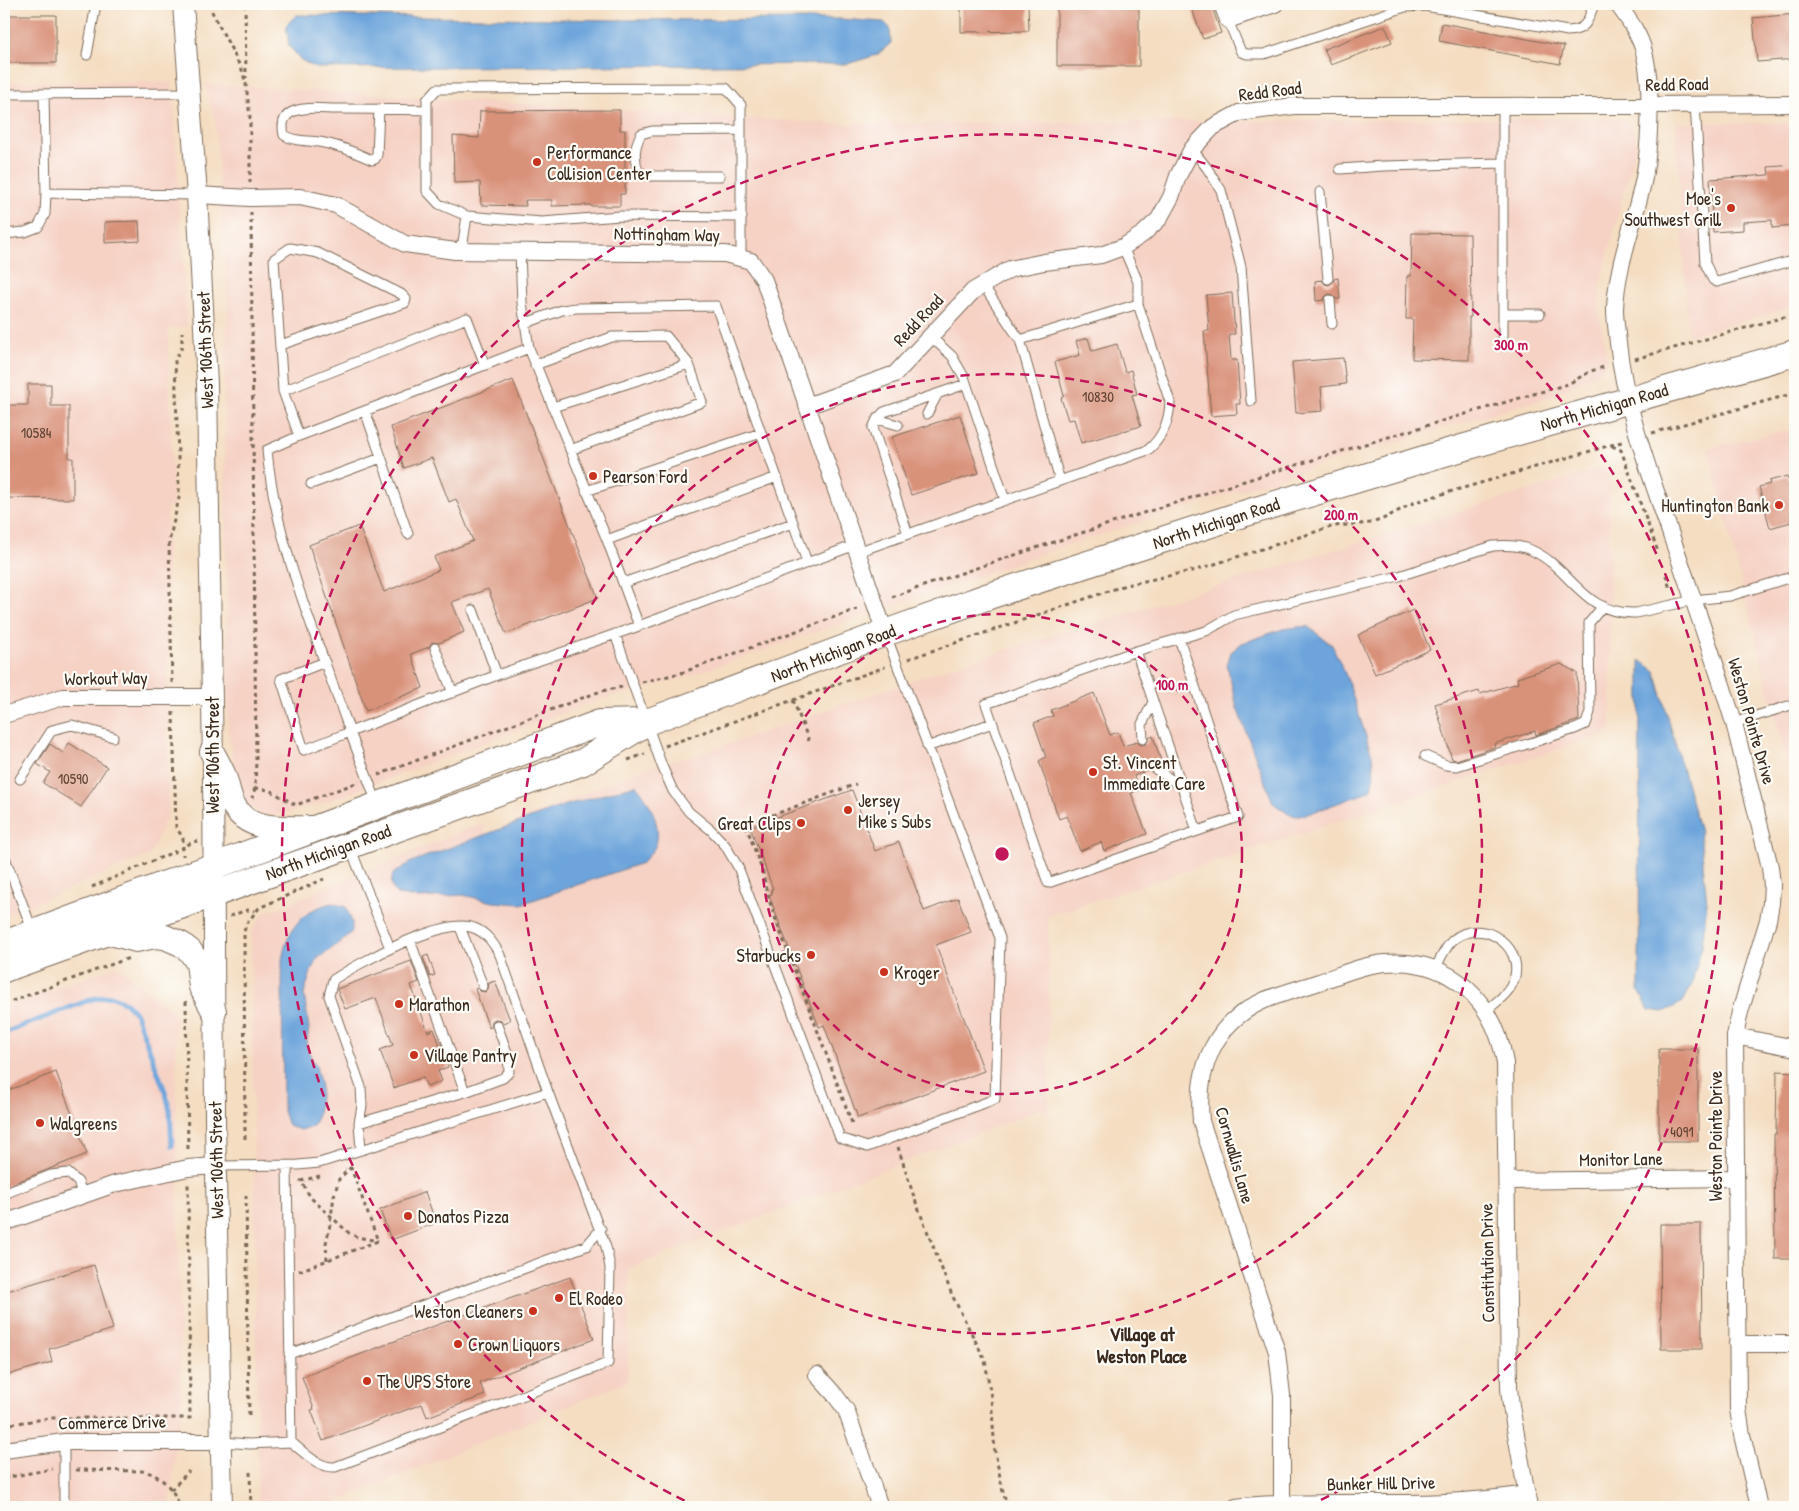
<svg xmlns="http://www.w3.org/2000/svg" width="1799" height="1511" font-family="'Patrick Hand',sans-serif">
	<rect width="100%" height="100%" fill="#fdfcf7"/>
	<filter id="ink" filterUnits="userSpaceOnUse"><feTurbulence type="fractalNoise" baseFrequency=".02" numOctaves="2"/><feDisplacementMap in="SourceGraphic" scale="10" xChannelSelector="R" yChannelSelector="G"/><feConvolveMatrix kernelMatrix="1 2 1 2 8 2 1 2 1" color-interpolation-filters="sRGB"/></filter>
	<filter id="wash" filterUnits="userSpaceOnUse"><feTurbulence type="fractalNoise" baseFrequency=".0096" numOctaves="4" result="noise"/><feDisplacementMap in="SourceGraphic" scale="20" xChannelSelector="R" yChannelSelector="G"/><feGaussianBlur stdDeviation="1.12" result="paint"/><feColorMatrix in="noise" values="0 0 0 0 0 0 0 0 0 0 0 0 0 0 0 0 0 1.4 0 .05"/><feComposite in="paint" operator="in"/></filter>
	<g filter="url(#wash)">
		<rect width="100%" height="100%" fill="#f4ddc1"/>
		<!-- built -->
		<path fill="#f6d2c5" d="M4,82H172L187,326L168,329L173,506L167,507L168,813L150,855L4,916Z
			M205,84L839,124L1615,118L1625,120L1632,128L1636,137L1635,150L1601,281L1599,314L1607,359L1604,365L1599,372L1552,396L1343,458L1071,544L683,678L601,699L323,803L275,815H263L253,810L245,804L237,790L228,728L224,379L228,309L215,120Z
			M1676,123H1795V307L1688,336Z
			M1795,429V795L1708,448Z
			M1609,466L1611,732L1048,916L1049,1115L1041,1109L629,1268L628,1381L324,1507H258L251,932L263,914L482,823L486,834L647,767L697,755L954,666Z
			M117,966L175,1014L181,1409L169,1507H4V1007Z"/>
		<!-- water -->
		<path fill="#6ca4db" stroke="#54677c" d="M297,15L618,20L840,19L884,22L890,28L891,43L877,55L847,64L316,68L301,60L289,46L286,25Z
			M1307,626L1332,645L1347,678L1372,755L1374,774L1371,789L1363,794L1305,815L1296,816L1287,813L1273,803L1237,708L1227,665L1231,652L1242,643L1283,629Z
			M1640,660L1655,671L1700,832L1707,903L1702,946L1691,987L1683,1002L1664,1012L1649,1010L1639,991Z
			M636,785C648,799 660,821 657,840C656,849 648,856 642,863L521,904L493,902L463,895L419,898L398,895C391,888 390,884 393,874L411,862L563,806Z
			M331,903L346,907L352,922V931L346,938L317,959L312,969L304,993L309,1028L306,1047L316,1066L321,1087L318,1115L313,1126L301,1130L288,1126L283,1111L282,960C287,930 301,911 331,903Z"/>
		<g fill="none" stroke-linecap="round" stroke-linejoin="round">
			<!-- stream -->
			<path stroke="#6ca4db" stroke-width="5" d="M4,1033L92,999L111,996L126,1003L136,1014L166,1094L170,1111L172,1146"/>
		</g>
		<g id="blocks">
			<!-- building -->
			<path fill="#d9927a" d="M961,4H1028L1029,31L961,32Z
				M1057,4H1139V66H1057Z
				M1190,4H1211L1221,33L1203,39Z
				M1795,14V59L1757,62L1753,18Z
				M4,15H56V63H4Z
				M1442,23L1564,46L1560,64L1439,41Z
				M1385,26L1392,42L1331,65L1324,49Z
				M620,110V130H625V194H620V206H590V205L552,206V200H525L526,206L481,205L480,182L454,183L453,136L479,138L480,111Z
				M1795,165V226L1772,228V220L1743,222V230L1713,232L1710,179L1769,175L1768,167Z
				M139,221L140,241L105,243V222Z
				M1412,233L1470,234L1471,317H1469V360L1412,359L1413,319H1406L1407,276H1411Z
				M1338,278L1340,299H1336L1333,295L1329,294L1325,297L1324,300L1316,301L1315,281L1322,280L1325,284L1329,285L1333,282L1334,279Z
				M1232,293L1235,334H1229L1231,360H1237L1240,404H1236L1237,414L1211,416L1204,331H1209L1206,295Z
				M1088,338L1092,351L1117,344L1125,372L1131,370L1137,394L1132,395L1141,426L1081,443L1074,419L1068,420L1061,398L1064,396L1055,362L1080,355L1076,341Z
				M1343,358L1346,384L1321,387L1323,411L1296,413L1292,362Z
				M513,380L598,598L506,634L488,589L452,602L464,632L439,643L432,642L429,647L411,654L423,688L366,711L309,545L359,526L384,592L439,570L434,557L473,541L456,499L449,502L432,458L404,468L391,427Z
				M28,384H51V406H69V458H73V499L4,498V405H28Z
				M960,415L979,473L911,495L892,437Z
				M1787,476L1788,479L1795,477V521L1770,528L1759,487L1770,484L1769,481Z
				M1413,610L1430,650L1375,674L1358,635Z
				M1561,664L1577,673L1579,720L1536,735L1535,731L1494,744L1495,747L1456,760L1452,759L1435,704L1479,691L1480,694L1518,683L1517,678Z
				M1094,693L1110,735L1118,732L1123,746L1137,742L1141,745L1146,744L1149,738L1153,736L1162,764L1152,762L1149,765L1148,770L1134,776L1139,790L1131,793L1147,834L1104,851L1101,842L1080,851L1067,816L1059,819L1039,761L1046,757L1034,723L1053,716L1051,710Z
				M69,743L107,767L81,807L43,783L50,772L37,764L50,744L63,753Z
				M852,790L875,851L899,842L924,911L958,898L971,932L936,945L984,1071L858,1118L824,1025L819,1027L777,917L769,895L772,894L771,889H773L750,827Z
				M428,955L435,975L430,977L423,957Z
				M411,961L419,982L411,985L428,1032L434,1029L448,1067L438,1071L442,1081L427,1087L423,1077L394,1088L380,1050L393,1045L376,998L345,1009L337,989Z
				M495,981L510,1020L503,1023L501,1020L495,1019L492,1021L491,1027L489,1028L475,989L477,988L480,991L485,992L488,989L489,983Z
				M1659,1049H1698V1141H1659Z
				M1777,1071L1795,1072V1259H1775L1774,1134H1776Z
				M56,1072L87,1154L4,1187V1092Z
				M425,1192L436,1223L391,1240L380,1210Z
				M1660,1224H1701L1702,1349H1661Z
				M94,1265L113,1329L49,1349L52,1362L4,1376V1292Z
				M570,1277L594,1339L480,1383L485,1395L427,1417L422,1404L323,1441L311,1410L314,1409L302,1377L426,1329Z"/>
		</g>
	</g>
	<g filter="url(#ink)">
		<use href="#blocks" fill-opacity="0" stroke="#7c6957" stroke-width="1"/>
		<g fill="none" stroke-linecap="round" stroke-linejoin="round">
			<!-- service casing -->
			<g stroke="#7c6957" stroke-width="11">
				<path id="service" d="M1228,20L1241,52L1247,54H1264L1405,7L1425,6L1568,31C1587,30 1588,20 1594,4
					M87,55L96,4
					M4,94L190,93
					M44,94L46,193L197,195
					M1695,104L1705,263L1713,280L1717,282L1795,260
					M379,109L377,155L375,159L372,160C354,152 338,145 319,142C306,140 296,142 284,135C282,126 282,117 292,112C305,106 324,109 338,109C368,109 397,109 427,110
					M1192,149L1207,168L1221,190L1241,267L1251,401
					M1340,169L1383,166L1502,163
					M720,176H650L638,172C634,158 634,147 641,134L652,131L741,130
					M1320,192L1328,279
					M467,216L542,222L620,216L742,217
					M4,234L25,232L38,227L45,214L46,193
					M455,251L463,242L467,216L439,204L427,191V100L437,89L726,88L741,105V258
					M520,252L522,303L529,348L607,540L639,626
					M983,285L1020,340L1138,304V282L1123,247
					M1330,300L1332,324
					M1503,314H1540
					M526,323L562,310L576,308L716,306L807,562
					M930,336L952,356L964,377L1005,500
					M1020,340L1060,481
					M280,345L405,303L406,299L401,294L318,253L290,248L274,259L283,391
					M1503,346V106
					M529,348L485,365L467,318L283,391L299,436L267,450C275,543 319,643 350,732L497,675L639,626L855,545
					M535,365L612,337L666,336L689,364L702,402L570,450
					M553,407L689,364
					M365,411L408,534
					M927,414L937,395
					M877,419L898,425
					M299,436L485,365
					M311,484L381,458
					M586,491L761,433
					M908,534L873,428L877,419L884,412L966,384
					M607,540L777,477
					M857,552L1148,450C1163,437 1169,422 1170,402L1138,304
					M623,583L793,523
					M473,610L497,675
					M615,634L662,766L673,791L689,812L711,830L725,845L738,867L840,1138L867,1147L995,1099L1000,938L886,635
					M1179,638L1238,817L1048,883L986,704L1136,651L1206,631L1234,615L1399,576L1493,546C1506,545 1519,545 1531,550C1572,568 1582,615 1636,613L1694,600L1730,596L1795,576
					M435,648L453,693
					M1136,651L1197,831
					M325,662L281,679L304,750L350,732L377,803
					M1734,723L1788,706
					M1143,739L1142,724L1153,702
					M927,747L992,723
					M1425,756L1446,765L1457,766L1575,729L1586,724L1590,712L1589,623L1603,606
					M1154,768L1182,787
					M20,779L52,730L72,725L113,737
					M350,847L390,948
					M4,855L33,932
					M460,927L483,986
					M410,940L465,1092
					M1435,970C1440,960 1444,948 1453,940C1483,914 1531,950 1511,986C1506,996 1495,1003 1487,1010
					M359,1123L465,1092L503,1078L509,1072L508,1055L497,1025
					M216,1166L298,1165L319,1163L548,1092
					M4,1194L51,1175L68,1173L78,1182L83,1195
					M289,1354L586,1246L601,1229
					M221,1442L250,1444L291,1442L287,1166
					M291,1442C304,1452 318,1468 335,1467L608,1363L610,1267L606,1247L548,1092L500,955C494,944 487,933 474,928C445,916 358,963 333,980L329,996L361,1087L362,1106L359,1123L361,1150
					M64,1507V1442"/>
			</g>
			<!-- minor casing -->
			<g stroke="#7c6957" stroke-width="18">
				<path id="minor" d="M1222,4L1228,20L1275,4
					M1616,4L1619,6C1629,20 1640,35 1644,52C1653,86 1650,153 1642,187C1633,225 1616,270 1615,309C1615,320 1617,332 1618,343C1624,398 1642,451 1660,503C1681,564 1702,624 1722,685L1734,723L1770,867L1772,885L1771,903L1768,920L1740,1012L1735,1036L1738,1409L1742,1435L1759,1507
					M197,195L250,198L300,197L336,205L405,244L455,251L725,254L751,261L764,280L885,633
					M807,406L895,374L973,291L1010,269L1044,262L1101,255L1123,247L1143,234L1159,219L1171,197L1178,176L1192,149L1213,127L1239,113L1294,106H1503L1795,104
					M4,715L63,697H212
					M1735,1036L1795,1048
					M1507,1181L1736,1178
					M4,1223L115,1184L188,1168L216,1166
					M1737,1344H1795
					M817,1375L835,1395L846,1410L880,1507
					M4,1450L64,1442H221
					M1282,1504V1395L1277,1352L1201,1121C1196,1068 1214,1022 1265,1000C1283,993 1302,988 1319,982C1340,975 1362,965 1385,963C1450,957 1495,1001 1505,1063L1509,1388L1511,1406L1529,1507
					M1236,1507C1265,1503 1295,1504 1324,1503C1392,1503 1460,1505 1527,1494"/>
			</g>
			<!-- tertiary casing -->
			<g stroke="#7c6957" stroke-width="22">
				<path id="tertiary" d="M183,4L197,195L207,384L213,766L215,1117L222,1507"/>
			</g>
			<!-- secondary casing -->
			<g stroke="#7c6957" stroke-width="26">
				<path id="secondary" d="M212,752C216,760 221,768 224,776C228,787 229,800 236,809C252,832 287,828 312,828
					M107,932L136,940L155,936L165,937L181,944L190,951L198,963L201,987L214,1011"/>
			</g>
			<!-- primary casing -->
			<g stroke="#7c6957" stroke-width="28">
				<path id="primary" d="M4,944L600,723L646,722
					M4,969L583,762L647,722L885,633L989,596L1233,517L1434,456L1795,353"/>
			</g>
			<!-- path -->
			<path stroke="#7c6957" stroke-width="3" stroke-dasharray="4 4" stroke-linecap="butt" d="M208,4L242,70L246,84L250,117V184
				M245,4L246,78
				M251,212L256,760L255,788L252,798
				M1635,359L1795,314
				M1652,433L1795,393
				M1612,446L1621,450L1658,552
				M1666,575L1670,589
				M892,597C1115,519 1341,450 1568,384L1591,371L1607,366
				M908,659L1126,585L1196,570L1334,526L1372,523L1383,519L1415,502L1625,441
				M642,682L681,673L857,609
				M172,683L169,542L179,498V489L175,360L182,347V332
				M793,700L809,741
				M173,712L176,827L183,838V856
				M665,746L885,667
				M628,760L645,754
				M378,775L601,691L622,687
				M255,788L269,790L296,805L359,782
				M92,887L183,848L192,842L198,841
				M230,916L247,910L255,911
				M186,1001L188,1152
				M4,1004L129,958
				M852,1123L773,912L767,893L763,873L746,825L856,784
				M245,1139L244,932L246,924L259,908L324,879
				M898,1147L914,1197L952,1295L985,1360L991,1397L995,1452L1003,1492L1008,1507
				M320,1176L301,1181L311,1198L349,1233L357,1237L378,1241
				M246,1195L249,1419
				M327,1260L326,1243L329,1231L334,1196L339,1179L350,1168
				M299,1271L378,1241L351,1168L345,1169
				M4,1425L51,1418H190L188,1184
				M76,1470L141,1471C158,1472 177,1491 179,1507
				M250,1472L251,1507
				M4,1478L52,1469
				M171,1490L189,1471"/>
			<!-- service -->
			<use href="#service" stroke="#fff" stroke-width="9"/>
			<!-- minor -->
			<use href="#minor" stroke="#fff" stroke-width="16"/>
			<!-- tertiary -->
			<use href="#tertiary" stroke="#fff" stroke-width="20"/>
			<!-- secondary -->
			<use href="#secondary" stroke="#fff" stroke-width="24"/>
			<!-- primary -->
			<use href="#primary" stroke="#fff" stroke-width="26"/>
		</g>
	</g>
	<!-- distance rings -->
	<g fill="none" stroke="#c2185b" stroke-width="2.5" stroke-dasharray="9 6">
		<circle cx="1002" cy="854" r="240"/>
		<circle cx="1002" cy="854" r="480"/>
		<path d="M698 1507A720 720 0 1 1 1306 1507"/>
	</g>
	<!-- markers -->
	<g fill="#c8321e" stroke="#fdfcf7" stroke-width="2">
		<circle cx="537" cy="162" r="5"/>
		<circle cx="1731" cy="208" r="5"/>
		<circle cx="593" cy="476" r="5"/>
		<circle cx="1779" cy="505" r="5"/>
		<circle cx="1093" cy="772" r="5"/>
		<circle cx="848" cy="810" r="5"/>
		<circle cx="801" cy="823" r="5"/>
		<circle cx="811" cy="955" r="5"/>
		<circle cx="884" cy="972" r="5"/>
		<circle cx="399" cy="1004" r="5"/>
		<circle cx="414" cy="1055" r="5"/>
		<circle cx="40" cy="1123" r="5"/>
		<circle cx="408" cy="1216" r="5"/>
		<circle cx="559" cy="1298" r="5"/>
		<circle cx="533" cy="1311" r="5"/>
		<circle cx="458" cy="1344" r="5"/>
		<circle cx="367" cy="1381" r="5"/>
	</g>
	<g text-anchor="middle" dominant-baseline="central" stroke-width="4.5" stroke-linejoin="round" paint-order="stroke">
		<!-- number labels -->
		<g font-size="15" fill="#624435">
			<text x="1098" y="396">10830</text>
			<text x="36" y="432">10584</text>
			<text x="73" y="778">10590</text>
			<text x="1682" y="1131">4091</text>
		</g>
		<!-- street labels -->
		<g font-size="18" fill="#3b2a1e" stroke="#fdfcf7">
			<text transform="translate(1677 84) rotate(-1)">Redd Road</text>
			<text transform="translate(1270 91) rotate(-7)">Redd Road</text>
			<text transform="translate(667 234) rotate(1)">Nottingham Way</text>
			<text transform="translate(918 320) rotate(-47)">Redd Road</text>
			<text transform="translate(205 350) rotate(-92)">West 106th Street</text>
			<text transform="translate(1604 407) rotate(-16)">North Michigan Road</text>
			<text transform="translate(1216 523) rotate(-18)">North Michigan Road</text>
			<text transform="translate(833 653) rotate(-21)">North Michigan Road</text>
			<text transform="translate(106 678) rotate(-1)">Workout Way</text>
			<text transform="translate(1752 721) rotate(74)">Weston Pointe Drive</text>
			<text transform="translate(212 755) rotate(-90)">West 106th Street</text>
			<text transform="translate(328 852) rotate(-20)">North Michigan Road</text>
			<text transform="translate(1715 1136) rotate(-90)">Weston Pointe Drive</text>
			<text transform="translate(1235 1155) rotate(74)">Cornwallis Lane</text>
			<text transform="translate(1621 1159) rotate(-1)">Monitor Lane</text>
			<text transform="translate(216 1160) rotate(-91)">West 106th Street</text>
			<text transform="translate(1487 1263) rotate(-91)">Constitution Drive</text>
			<text transform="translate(112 1422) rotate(-1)">Commerce Drive</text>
			<text transform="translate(1381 1483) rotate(-1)">Bunker Hill Drive</text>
		</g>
		<!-- poi labels -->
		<g font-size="18" fill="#3b2a1e" stroke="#fdfcf7" text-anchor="start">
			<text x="547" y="152">Performance<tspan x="547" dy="21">Collision Center</tspan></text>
			<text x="1721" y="198" text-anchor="end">Moe's<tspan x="1721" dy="21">Southwest Grill</tspan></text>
			<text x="603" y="476">Pearson Ford</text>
			<text x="1769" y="505" text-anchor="end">Huntington Bank</text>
			<text x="1103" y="762">St. Vincent<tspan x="1103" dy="21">Immediate Care</tspan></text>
			<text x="858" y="800">Jersey<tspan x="858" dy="21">Mike's Subs</tspan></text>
			<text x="791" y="823" text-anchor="end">Great Clips</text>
			<text x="801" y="955" text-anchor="end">Starbucks</text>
			<text x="894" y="972">Kroger</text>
			<text x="409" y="1004">Marathon</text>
			<text x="424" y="1055">Village Pantry</text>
			<text x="50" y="1123">Walgreens</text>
			<text x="418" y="1216">Donatos Pizza</text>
			<text x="569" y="1298">El Rodeo</text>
			<text x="523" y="1311" text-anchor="end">Weston Cleaners</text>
			<text x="468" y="1344">Crown Liquors</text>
			<text x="377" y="1381">The UPS Store</text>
		</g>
		<!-- neighbourhood labels -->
		<g font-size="19" font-weight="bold" fill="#3b2a1e" stroke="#fdfcf7">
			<text x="1142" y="1334">Village at<tspan x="1142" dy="22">Weston Place</tspan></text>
		</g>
	</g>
	<circle cx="1002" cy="854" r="8" fill="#c2185b" stroke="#fdfcf7" stroke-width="2.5"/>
	<g font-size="15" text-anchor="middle" font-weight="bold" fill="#c2185b" stroke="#fdfcf7" stroke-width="4.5" stroke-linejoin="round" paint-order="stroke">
		<text x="1511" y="350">300 m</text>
		<text x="1341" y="520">200 m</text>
		<text x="1172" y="690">100 m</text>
	</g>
	<!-- margin -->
	<rect width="1799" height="1511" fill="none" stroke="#fdfcf7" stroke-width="20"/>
</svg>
